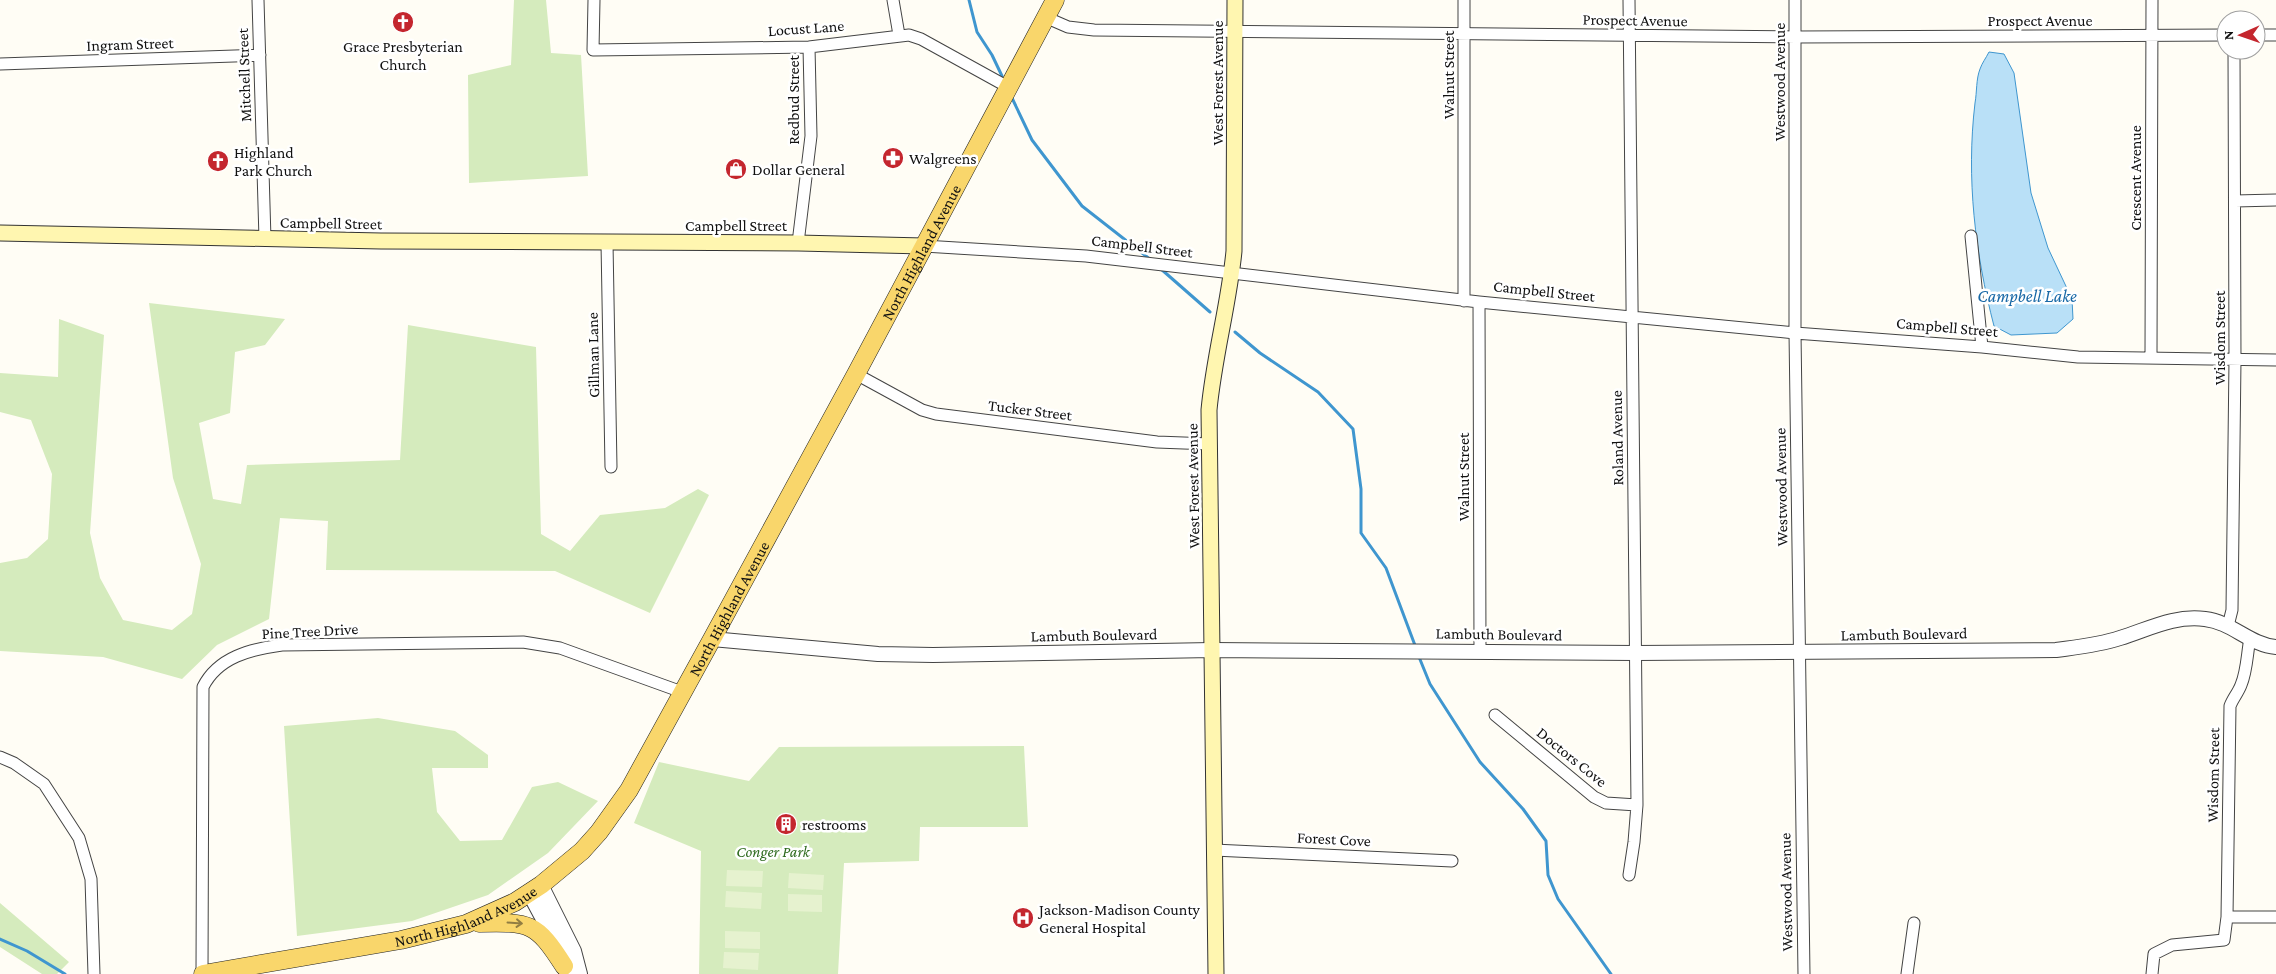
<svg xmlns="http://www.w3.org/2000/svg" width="2276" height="974" font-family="'Crimson Pro',serif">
	<rect width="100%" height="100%" fill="#fffdf5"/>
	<!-- green -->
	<path fill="#d5ebbd" d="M514,0H546L551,53L581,55L588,176L469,183L468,75L511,65Z
		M149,303L285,319L265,345L235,352L230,413L199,423L213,499L241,504L247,465L400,460L408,325L536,347L541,534L570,551L600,515L665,508L698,489L709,495L650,613L555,571L326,570L328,521L280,518L269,619L217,645L182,679L103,657L0,651V563L27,558L48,539L52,474L31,420L0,412V373L58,377L59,319L104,335L90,533L100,578L123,620L172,630L192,614L201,564L173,478Z
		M378,718L455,731L488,755V768H432L437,812L460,841L502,840L532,787L558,782L598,801L548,853L488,895L412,921L297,936L284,726Z
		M1024,746L1028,827H920L919,861L844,863L838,974H699L701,851L634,823L659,762L749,781L779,747Z
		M0,903L69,962L57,974H42L0,947Z"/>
	<!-- pitch -->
	<path fill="#e6f2cf" d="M727,870L763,871L762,887L726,886Z
		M789,873L824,875L823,890L788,888Z
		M726,891L762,893L761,909L725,907Z
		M788,894L822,895V912L788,911Z
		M725,931L760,932V949L725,948Z
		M724,952L759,953L758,970L723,968Z"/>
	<!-- water -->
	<path fill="#b9e0f7" stroke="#3f96cf" d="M1989,52L2004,54L2014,73L2031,193L2048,248L2072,299L2073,319L2057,333L2011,335L1994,326C1975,253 1966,178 1975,103C1977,92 1976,79 1980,69C1982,63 1986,58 1989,52Z"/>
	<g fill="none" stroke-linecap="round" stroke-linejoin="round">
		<!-- stream -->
		<path stroke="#3f96cf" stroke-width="3" d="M969,0L977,32L992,55L1002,76
			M1012,98L1032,140L1082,206L1151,260
			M1161,269L1210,312
			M1235,332L1260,353L1318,392L1353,429L1361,489V533L1386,568L1416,648
			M1419,657L1430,684L1480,762L1523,809L1546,841L1548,875L1558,899L1611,974
			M0,939L27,951L65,974"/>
		<!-- minor casing -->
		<g stroke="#444" stroke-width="13">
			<path id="minor" d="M258,0L265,239
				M594,0L593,50L809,47L909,35L921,39L1008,87
				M893,0L899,35
				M1464,0V301
				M1795,0V333L1804,974
				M1045,17L1068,27L1094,30L1796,37L2226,35
				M2256,35H2276
				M0,64L260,55
				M2235,201L2276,200
				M1971,236L1982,347
				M607,243L611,467
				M798,243L811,136L809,47
				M924,246L1086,256L1479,302L1795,333L1982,347L2078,357L2276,360
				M1479,302L1480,651
				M2151,357L2152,0
				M856,374L922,410L936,414L1157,442L1210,444
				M2228,626L2232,610L2235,360L2234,50
				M1495,715L1594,797L1606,803L1637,805
				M0,757L14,763L44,784L79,838L91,879L94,974
				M1214,850L1452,861
				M1629,875L1634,842L1637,805L1629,0
				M2227,917L2230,706C2233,698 2238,693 2241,685C2247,671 2247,654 2250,638
				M202,974L203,687C218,657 251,649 282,645L523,642L560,648L682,692
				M1907,974L1914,923
				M2152,974L2154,954L2172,945L2224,940L2227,917H2276"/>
		</g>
		<!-- tertiary casing -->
		<g stroke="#444" stroke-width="16">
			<path id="tertiary" d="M712,639L878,654L933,655L1212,650L1636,653L2056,650C2078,647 2099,645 2120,638C2149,629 2174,615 2205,619C2232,622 2250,645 2276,647
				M541,885L574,951L580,974
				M529,893L559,949L567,974"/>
		</g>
		<!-- secondary casing -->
		<g stroke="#333" stroke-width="17">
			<path id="secondary" d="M0,233L381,241L798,243L924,246
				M1216,974L1209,410C1214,356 1229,304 1234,251L1235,0"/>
		</g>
		<!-- primary casing -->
		<g stroke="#222" stroke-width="19">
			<g id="primary">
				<path d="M479,923C530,922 536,922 564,966"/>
				<path id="s1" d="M203,974L401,940L466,924L515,902L541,885L582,851L599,832L629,790L712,639L856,374L1055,0"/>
			</g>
		</g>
		<!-- minor -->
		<use href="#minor" stroke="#fff" stroke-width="11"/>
		<!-- tertiary -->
		<use href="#tertiary" stroke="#fff" stroke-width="14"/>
		<!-- secondary -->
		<use href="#secondary" stroke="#fff6b0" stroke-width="15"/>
		<!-- primary -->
		<use href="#primary" stroke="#f9d66b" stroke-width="18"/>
	</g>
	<!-- one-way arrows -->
	<defs><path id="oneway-shaft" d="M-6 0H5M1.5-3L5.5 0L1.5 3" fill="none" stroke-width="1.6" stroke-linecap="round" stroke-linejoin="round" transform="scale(1.25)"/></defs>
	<use stroke="#917d42" href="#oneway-shaft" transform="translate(515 923) rotate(4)"/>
	<!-- icons -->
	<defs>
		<g id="church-disc" transform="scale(1.125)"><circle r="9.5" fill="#c4262e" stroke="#fff"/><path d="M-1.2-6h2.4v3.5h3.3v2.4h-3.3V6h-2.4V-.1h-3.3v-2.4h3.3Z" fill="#fff"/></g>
		<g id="pharmacy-disc" transform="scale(1.125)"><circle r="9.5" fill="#c4262e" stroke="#fff"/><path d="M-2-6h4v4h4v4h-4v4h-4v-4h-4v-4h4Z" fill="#fff"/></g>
		<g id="shop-disc" transform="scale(1.125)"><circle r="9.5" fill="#c4262e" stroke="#fff"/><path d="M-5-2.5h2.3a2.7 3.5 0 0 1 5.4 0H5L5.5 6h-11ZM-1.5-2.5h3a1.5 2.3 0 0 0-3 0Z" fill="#fff"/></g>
		<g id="building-disc" transform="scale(1.125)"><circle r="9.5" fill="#c4262e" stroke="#fff"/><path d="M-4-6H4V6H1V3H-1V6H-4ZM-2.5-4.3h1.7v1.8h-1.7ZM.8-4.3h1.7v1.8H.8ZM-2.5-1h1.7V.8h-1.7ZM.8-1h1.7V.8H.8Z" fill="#fff"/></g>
		<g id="hospital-disc" transform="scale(1.125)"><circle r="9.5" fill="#c4262e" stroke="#fff"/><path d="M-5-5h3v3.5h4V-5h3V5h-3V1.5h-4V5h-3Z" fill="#fff"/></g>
	</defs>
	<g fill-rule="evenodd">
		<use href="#church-disc" x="403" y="22"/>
		<use href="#pharmacy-disc" x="893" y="158"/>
		<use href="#church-disc" x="218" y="161"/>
		<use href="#shop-disc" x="736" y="169"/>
		<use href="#building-disc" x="786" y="824"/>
		<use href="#hospital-disc" x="1023" y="918"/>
	</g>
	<g text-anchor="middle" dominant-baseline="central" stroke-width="5" stroke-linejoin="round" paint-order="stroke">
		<!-- street labels -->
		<g font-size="16" fill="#111" stroke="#fff">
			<text transform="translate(1635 20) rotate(1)">Prospect Avenue</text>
			<text x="2040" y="20">Prospect Avenue</text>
			<text transform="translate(806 28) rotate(-4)">Locust Lane</text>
			<text transform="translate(130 44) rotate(-2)">Ingram Street</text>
			<text transform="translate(244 75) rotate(-92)">Mitchell Street</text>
			<text transform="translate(1448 75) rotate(-90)">Walnut Street</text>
			<text transform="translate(1779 82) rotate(-90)">Westwood Avenue</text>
			<text transform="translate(1217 83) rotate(-90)">West Forest Avenue</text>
			<text transform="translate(793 100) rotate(-90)">Redbud Street</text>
			<text transform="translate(2135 178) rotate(-90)">Crescent Avenue</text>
			<text transform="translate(331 223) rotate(1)">Campbell Street</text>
			<text x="736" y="225">Campbell Street</text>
			<text transform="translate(1142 246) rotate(7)">Campbell Street</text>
			<text stroke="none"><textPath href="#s1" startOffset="1095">North Highland Avenue</textPath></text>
			<text transform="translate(1544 291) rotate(6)">Campbell Street</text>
			<text transform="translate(1947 327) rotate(5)">Campbell Street</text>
			<text transform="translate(2219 338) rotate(-90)">Wisdom Street</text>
			<text transform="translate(593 355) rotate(-91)">Gillman Lane</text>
			<text transform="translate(1030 410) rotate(7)">Tucker Street</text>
			<text transform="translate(1617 438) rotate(-91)">Roland Avenue</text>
			<text transform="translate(1463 477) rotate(-90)">Walnut Street</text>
			<text transform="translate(1193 486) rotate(-91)">West Forest Avenue</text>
			<text transform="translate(1781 487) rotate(-91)">Westwood Avenue</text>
			<text stroke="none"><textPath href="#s1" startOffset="690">North Highland Avenue</textPath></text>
			<text transform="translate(310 631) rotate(-3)">Pine Tree Drive</text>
			<text transform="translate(1499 634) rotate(1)">Lambuth Boulevard</text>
			<text transform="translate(1904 634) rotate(-1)">Lambuth Boulevard</text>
			<text transform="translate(1094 635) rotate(-1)">Lambuth Boulevard</text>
			<text transform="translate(1572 757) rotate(39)">Doctors Cove</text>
			<text transform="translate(2213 775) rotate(-89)">Wisdom Street</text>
			<text transform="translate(1334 839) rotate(3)">Forest Cove</text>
			<text transform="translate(1786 892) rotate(-91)">Westwood Avenue</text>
			<text stroke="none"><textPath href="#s1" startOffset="270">North Highland Avenue</textPath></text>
		</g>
		<!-- poi labels -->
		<g font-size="16" fill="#111" stroke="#fff" text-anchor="start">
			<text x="403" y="46" text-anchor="middle">Grace Presbyterian<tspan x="403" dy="18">Church</tspan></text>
			<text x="234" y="152">Highland<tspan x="234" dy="18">Park Church</tspan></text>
			<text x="909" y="158">Walgreens</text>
			<text x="752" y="169">Dollar General</text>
			<text x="802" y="824">restrooms</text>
			<text x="1039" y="909">Jackson-Madison County<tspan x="1039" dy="18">General Hospital</tspan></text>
		</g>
		<!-- park labels -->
		<g font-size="16" font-style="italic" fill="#2f6b1f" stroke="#fff">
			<text x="773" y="851">Conger Park</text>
		</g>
		<!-- water labels -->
		<g font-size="18" font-style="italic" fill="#1768a6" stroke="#fff">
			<text x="2027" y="296">Campbell Lake</text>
		</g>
	</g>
	<!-- north arrow -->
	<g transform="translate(2241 35) rotate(268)"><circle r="24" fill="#ffffff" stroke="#a0a0a0"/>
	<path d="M0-4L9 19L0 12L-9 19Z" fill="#c4262e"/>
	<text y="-8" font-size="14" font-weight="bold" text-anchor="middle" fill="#111111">N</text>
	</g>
</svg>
